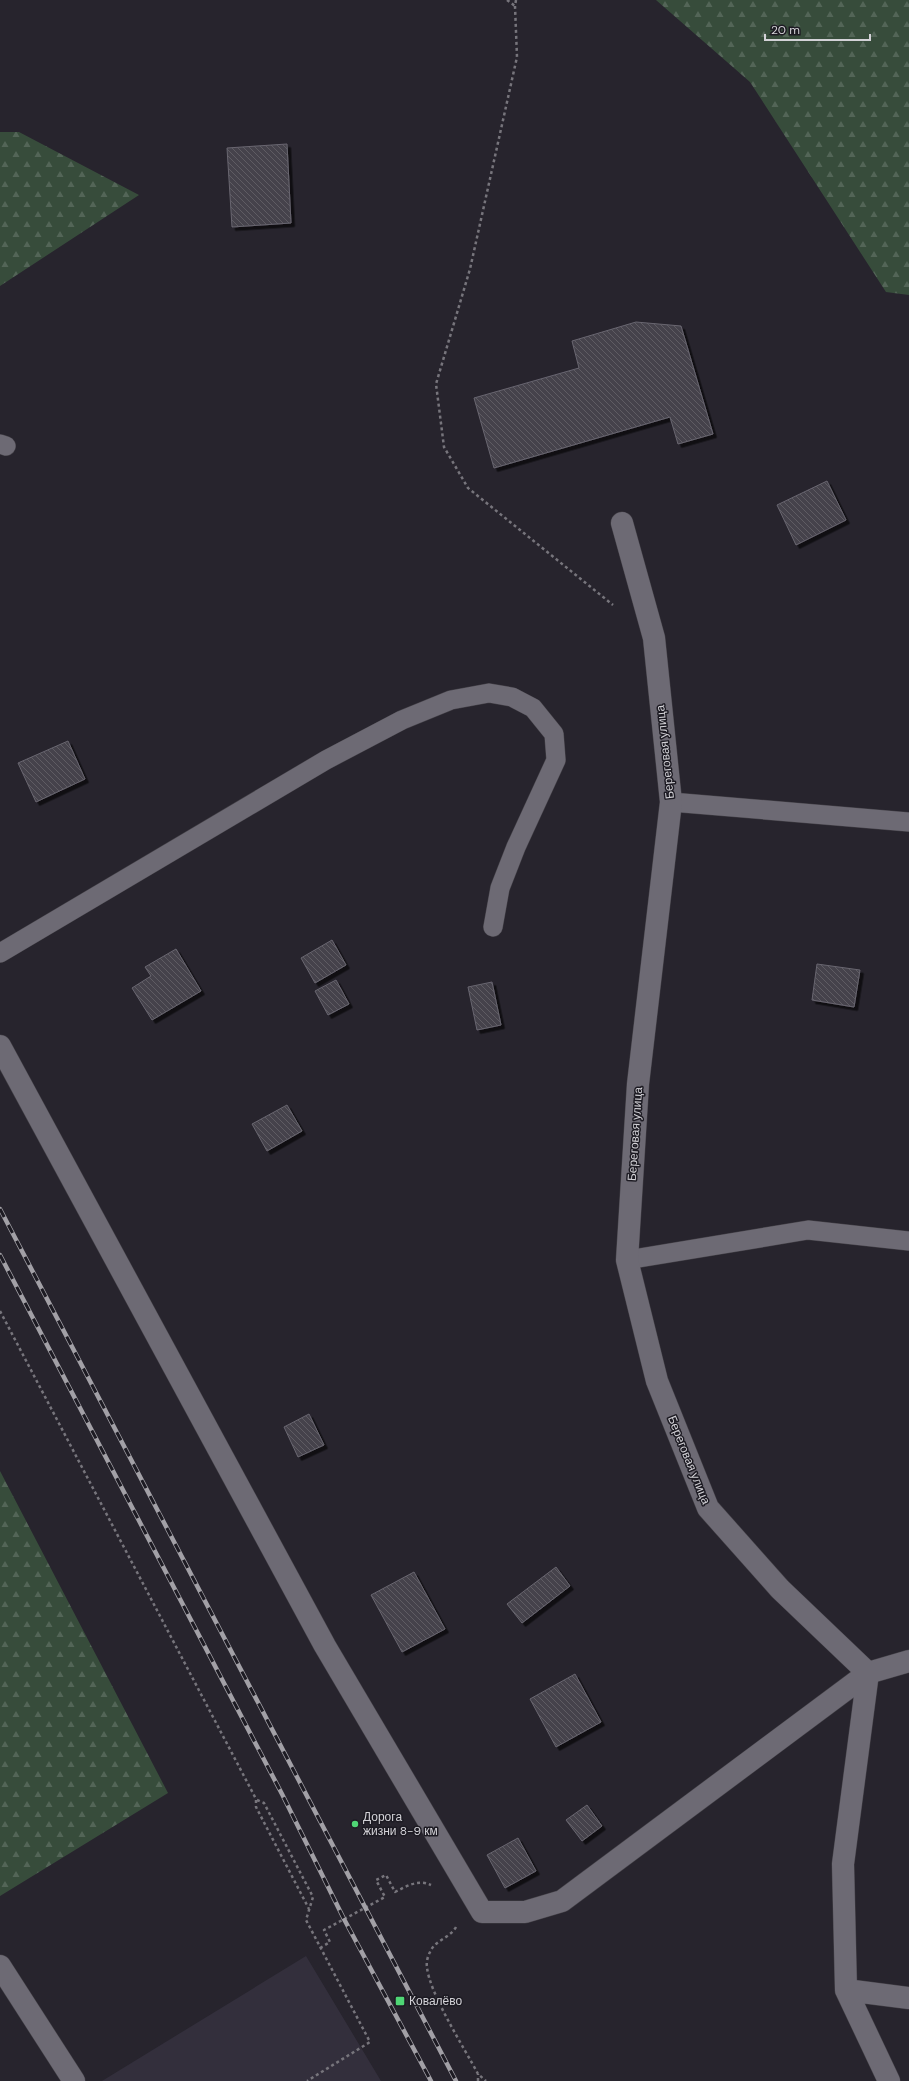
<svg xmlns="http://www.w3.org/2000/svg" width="909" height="2081" font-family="'DM Sans',sans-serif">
	<defs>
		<pattern id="forest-firs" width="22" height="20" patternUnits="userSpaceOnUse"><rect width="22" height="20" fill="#374c3b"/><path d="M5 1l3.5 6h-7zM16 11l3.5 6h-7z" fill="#536557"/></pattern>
		<pattern id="building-back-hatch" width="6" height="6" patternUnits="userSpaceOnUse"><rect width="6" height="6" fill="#44424b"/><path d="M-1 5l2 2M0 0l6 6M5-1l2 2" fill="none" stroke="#5e5c64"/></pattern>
		<filter id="shadow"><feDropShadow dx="3.5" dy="3.5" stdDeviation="0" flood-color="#0009"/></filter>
	</defs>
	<rect width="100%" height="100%" fill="#27242d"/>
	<!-- built -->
	<path fill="#332f3c" d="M306,1956L381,2081H102Z"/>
	<!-- forest -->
	<path fill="url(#forest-firs)" d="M656,0H909V295L886,292L750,82Z
		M0,132H19L139,195L0,286Z
		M0,1471L168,1793L0,1896Z"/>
	<!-- building -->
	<path fill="url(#building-back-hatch)" stroke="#696670" filter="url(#shadow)" d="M287,144L291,223L232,227L227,148Z
		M636,322L681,326L713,434L678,444L670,417L494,468L474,398L579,368L572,341Z
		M827,481L846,520L796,545L777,505Z
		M68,741L85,779L36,802L18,763Z
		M332,940L346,965L315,983L301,958Z
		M176,949L201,991L152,1020L132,988L151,976L145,967Z
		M817,964L860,970L854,1007L812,1000Z
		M336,980L349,1004L328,1015L315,991Z
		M492,982L501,1025L477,1030L468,987Z
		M287,1105L302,1131L267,1151L252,1124Z
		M309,1414L324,1445L298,1457L284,1427Z
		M556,1567L570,1586L522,1623L507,1604Z
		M414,1572L445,1629L402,1652L371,1595Z
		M575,1674L601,1722L556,1747L530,1699Z
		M587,1805L602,1826L582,1841L566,1820Z
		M518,1838L536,1871L505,1888L487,1855Z"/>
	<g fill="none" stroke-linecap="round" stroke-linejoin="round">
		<!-- lane casing -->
		<g stroke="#434047" stroke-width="20">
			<path id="lane" d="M0,444L6,446
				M671,802L909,822
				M0,953L326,760L402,720L451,700L489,693L512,697L533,708L554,734L556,760L516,847L500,888L493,927
				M627,1260L808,1230L909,1241"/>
		</g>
		<!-- street casing -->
		<g stroke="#434047" stroke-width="23">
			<path id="street" d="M622,523L654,638L671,802L638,1084L627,1260L657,1381L708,1508L780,1589L868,1673
				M0,1046L325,1646L482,1912H525L562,1901L868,1673L909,1661
				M868,1673L843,1864L846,1990L889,2081
				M0,1966L74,2081
				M846,1990L909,1998"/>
		</g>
		<!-- path -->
		<path stroke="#77757c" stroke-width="2.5" stroke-dasharray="3 3" stroke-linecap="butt" d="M507,0L515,6
			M516,0L515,6L517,57L470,269L436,384L444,447L468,488L613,605
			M0,1311L256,1799V1807L309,1909
			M257,1800L264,1803L313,1897L306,1920L370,2042L307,2081
			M456,1927C450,1938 435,1940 430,1952C428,1956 426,1962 427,1967C429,1993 465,2049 478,2074L486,2081
			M320,1948L330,1942L324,1930L385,1897L376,1880L386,1875L395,1892C407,1886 418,1879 431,1885
			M478,2081V2074"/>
		<!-- lane -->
		<use href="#lane" stroke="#6d6a74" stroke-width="19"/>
		<!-- street -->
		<use href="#street" stroke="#6d6a74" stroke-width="22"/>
		<!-- rail casing -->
		<g stroke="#a2a0a6" stroke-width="4.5">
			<path id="rail" d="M0,1209L456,2081
				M0,1255L282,1794L344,1919L431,2081"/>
		</g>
		<!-- rail -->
		<use href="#rail" stroke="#1d1b23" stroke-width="3" stroke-dasharray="9" stroke-linecap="butt"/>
	</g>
	<!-- markers -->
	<g fill="#4fd675" stroke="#1d1b23" stroke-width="1.5">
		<circle cx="355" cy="1824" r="4"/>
		<rect x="395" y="1996" width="10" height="10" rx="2"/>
	</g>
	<g text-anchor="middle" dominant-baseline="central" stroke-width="3" stroke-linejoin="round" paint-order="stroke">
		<!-- street labels -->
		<g font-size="12" fill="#d3d2d7" stroke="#1d1b23">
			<text transform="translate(665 752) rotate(-96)">Береговая улица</text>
			<text transform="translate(635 1134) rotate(-86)">Береговая улица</text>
			<text transform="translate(689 1460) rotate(68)">Береговая улица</text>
		</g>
		<!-- poi labels -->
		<g font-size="12" fill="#d3d2d7" stroke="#1d1b23" text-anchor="start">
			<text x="363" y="1817">Дорога<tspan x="363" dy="14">жизни 8-9 км</tspan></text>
			<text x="409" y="2001">Ковалёво</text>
		</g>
	</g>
	<!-- scale -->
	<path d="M765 34v6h105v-6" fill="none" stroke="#d3d2d7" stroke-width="2"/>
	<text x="771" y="34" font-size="12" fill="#d3d2d7" stroke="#1d1b23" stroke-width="3" paint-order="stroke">20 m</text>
</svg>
